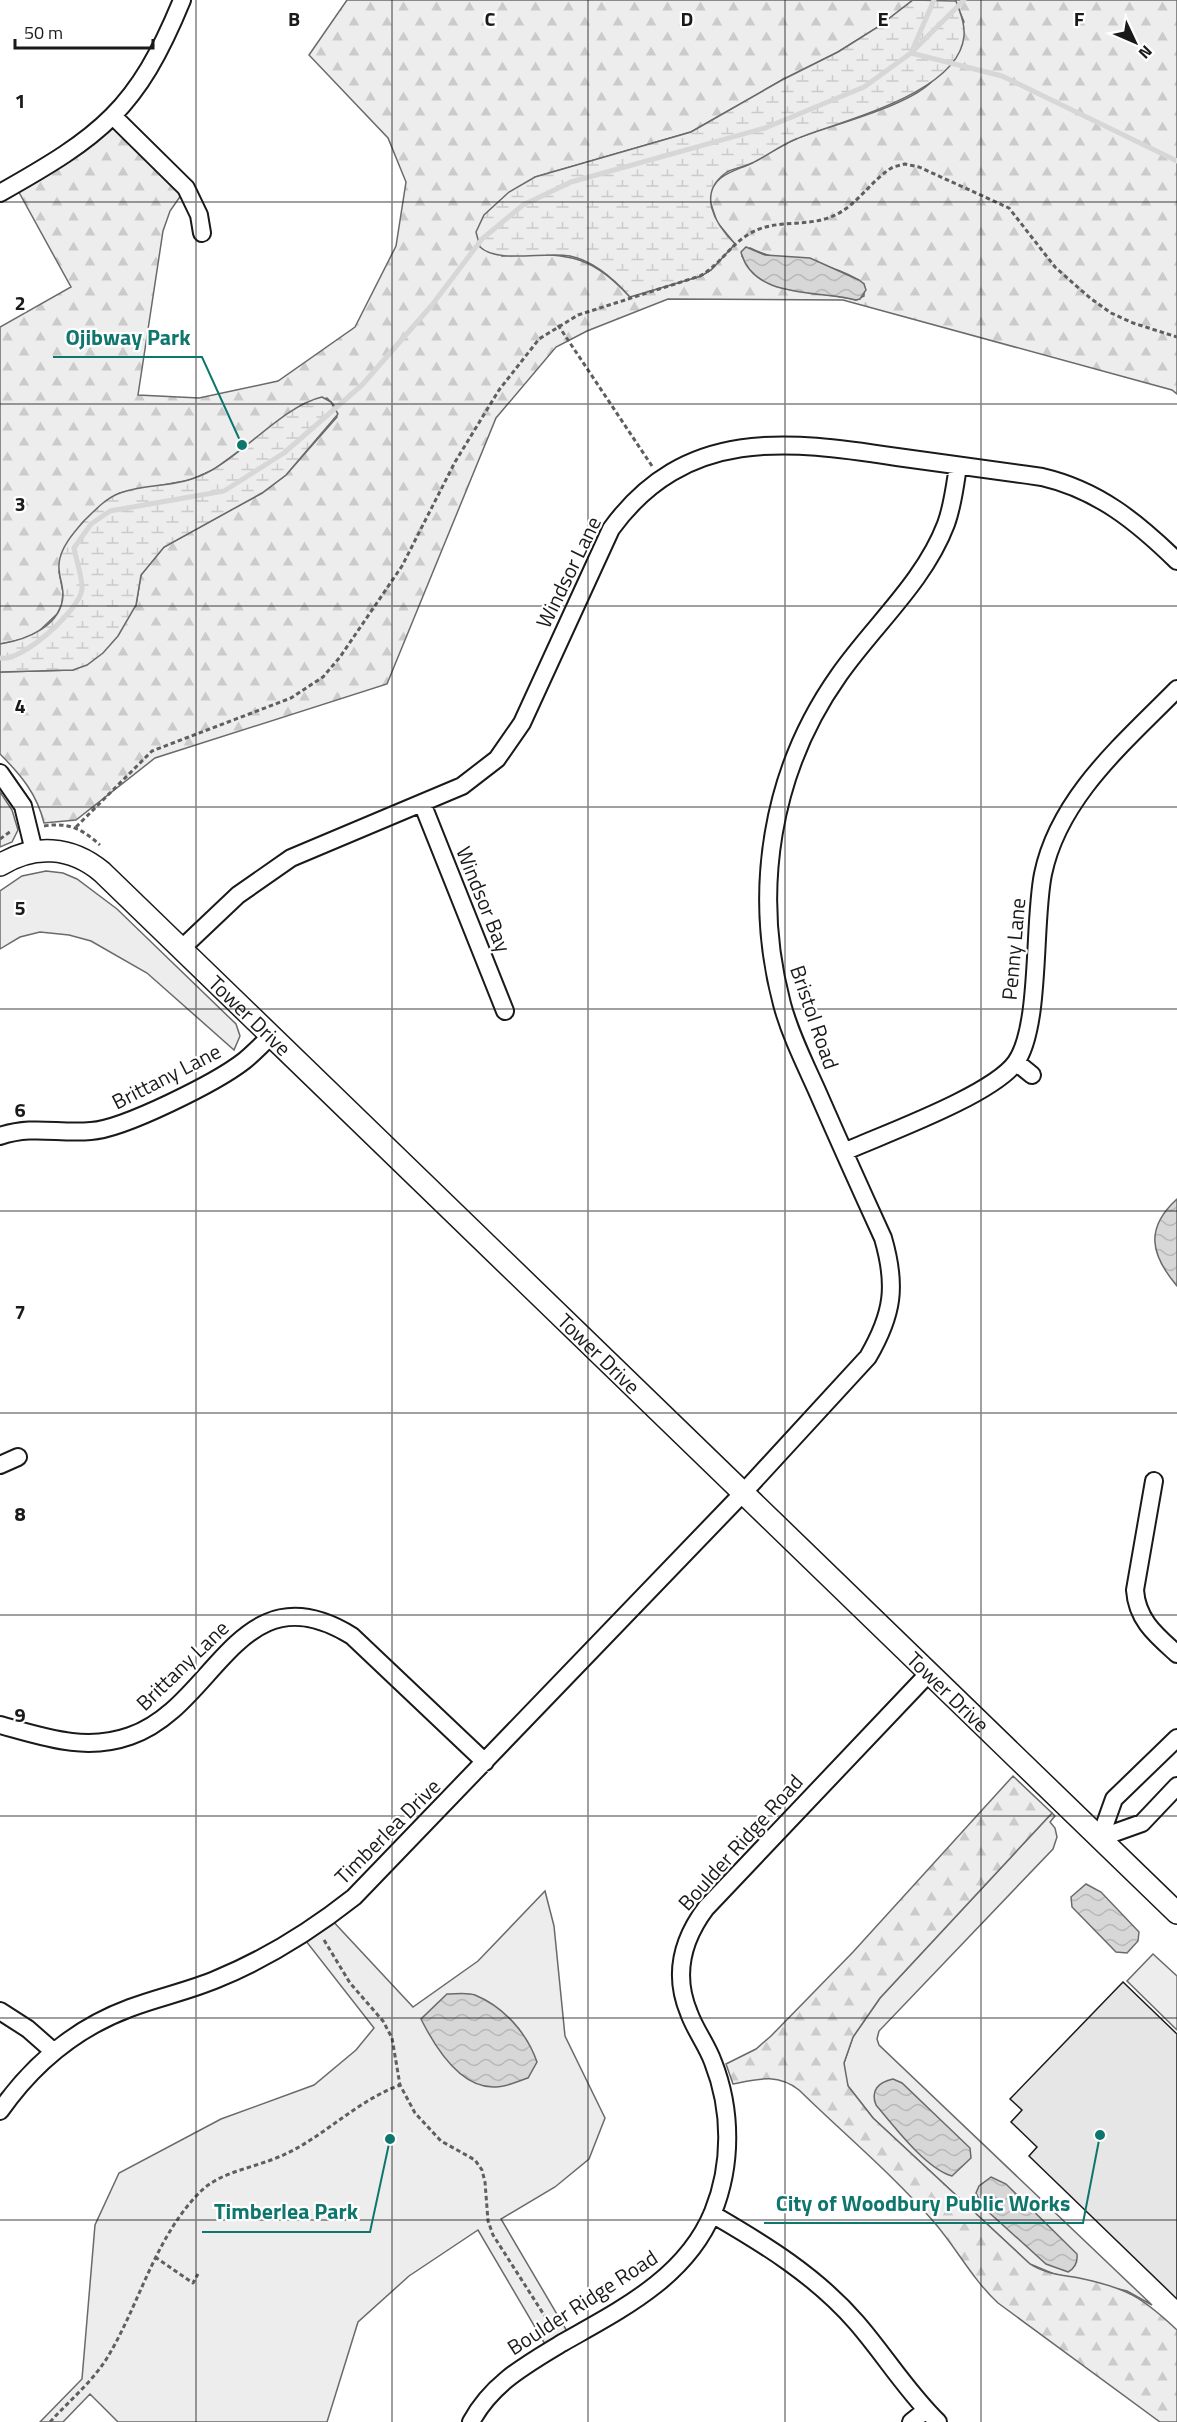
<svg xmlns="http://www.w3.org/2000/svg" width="1177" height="2422" font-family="'Titillium Web',sans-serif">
	<defs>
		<pattern id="forest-firs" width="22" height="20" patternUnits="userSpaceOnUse" patternTransform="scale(1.5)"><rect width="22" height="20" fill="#ededed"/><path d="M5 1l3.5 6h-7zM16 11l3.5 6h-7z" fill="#cbcbcb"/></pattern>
		<pattern id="wetland-marsh" width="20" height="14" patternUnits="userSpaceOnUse" patternTransform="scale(1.5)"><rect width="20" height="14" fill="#ededed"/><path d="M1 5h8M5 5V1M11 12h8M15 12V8" fill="none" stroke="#cbcbcb"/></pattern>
		<pattern id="water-waves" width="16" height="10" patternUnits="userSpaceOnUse" patternTransform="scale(1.5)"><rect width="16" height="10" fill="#d7d7d7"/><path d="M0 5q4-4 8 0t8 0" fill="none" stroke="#b8b8b8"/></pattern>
	</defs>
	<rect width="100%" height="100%" fill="#fff"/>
	<!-- built -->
	<path fill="#ededed" stroke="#6a6a6a" stroke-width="1.5" d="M0,792L12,810L18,830L12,842L0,847Z
		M46,871L63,873L77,879L117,909L236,1024L240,1036L234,1050L147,973L91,941L69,935L40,932L20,937L0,949V891L22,876Z
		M1052,1813L1055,1816L1050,1822L1055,1828L1057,1837L1053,1849L879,2031L877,2039L879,2045L1152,2305L1127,2291L1054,2274L1030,2264L873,2118L848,2086L844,2075V2063L853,2037L880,1998Z
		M545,1891L554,1926L565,2036L605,2118L589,2159L555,2187L501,2219L571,2338L549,2351L478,2230L409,2276L358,2322L327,2422H118L90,2394L63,2422H40L82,2379L95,2225L119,2173L221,2119L314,2085L356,2050L374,2028L302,1936L329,1917L413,2007L478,1961Z
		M1153,1954L1177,1976V2030L1127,1981Z"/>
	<!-- forest -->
	<path fill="url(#forest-firs)" stroke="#6a6a6a" stroke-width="1.5" fill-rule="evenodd" d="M347,0H913L878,27L838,52L782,80L691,132L535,177L502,256C561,253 588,251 630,297L701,276L711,270L735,244L717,222L709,198C714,174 733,172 752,163C767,155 781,145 796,139C830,125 912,106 934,79C946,67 955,38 964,22L955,0H1177V394L1172,390L843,300L668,299L587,331L556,347L496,418L387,684L155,758L76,820L44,823C37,794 21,775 0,754V672L73,670L136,606L141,575L164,547L262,493L286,475L337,417L335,406L327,398L303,404L213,470L190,480L120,493L106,501L82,523L64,549L59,572L63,592L62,604L57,614L38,632L24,639L0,644V327L71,287L15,185L114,117L186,188L170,211L163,231L138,395L199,398L278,381L355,327L396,246L406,182L388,138L309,55ZM750,248C787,267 825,256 864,284V296L856,300C812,288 772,301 742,256Z
		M1013,1776L1052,1813L880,1998L853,2037L844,2063L848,2086L873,2118L1030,2264C1045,2274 1062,2275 1079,2278C1127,2288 1142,2297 1177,2330V2422H1160L998,2303C972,2279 956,2247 933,2221C892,2174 843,2133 799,2090C777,2073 758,2079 733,2084L726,2064L756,2049L771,2036L853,1952Z"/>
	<!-- wetland -->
	<path fill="url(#wetland-marsh)" stroke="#6a6a6a" stroke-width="1.5" d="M913,0L956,1C960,13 965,23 964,36C959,94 839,121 796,139C781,145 767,156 752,163C744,167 734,168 727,172C696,193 715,224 735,244L711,270L701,276L630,297C614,279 594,261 570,256C545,251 498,264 480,247L476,232L484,215L509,192L535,177L691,132L782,80L838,52L878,27Z
		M322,397L331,402L338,414L286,475L262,493L164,547L141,575L136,605L118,636L103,653L87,665L73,670L0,672V644C26,640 62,626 63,595C63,584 58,574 59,564C60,548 74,532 84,521C94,511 106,498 120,493C152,482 179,489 212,470C246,451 286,405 322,397Z"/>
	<!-- water -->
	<path fill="url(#water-waves)" stroke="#6a6a6a" stroke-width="1.5" d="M746,247L765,255L810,258L859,280L864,284L866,290L860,299L856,300C821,290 753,300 741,252Z
		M1177,1199V1286C1150,1254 1145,1228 1177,1199Z
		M1086,1884L1101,1892L1139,1932L1138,1941L1127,1953L1116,1952L1072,1907L1071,1897Z
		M447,1994C455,1994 467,1992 475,1995C504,2007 527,2033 537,2062L528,2078C518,2081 507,2087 496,2087C460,2089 435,2047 421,2019Z
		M893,2079L902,2083L970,2148L971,2158L952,2176C926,2169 893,2125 876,2105C870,2090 879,2082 893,2079Z
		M991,2177L1006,2184L1077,2254C1078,2263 1075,2268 1068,2272L1046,2264L983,2207L976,2193L979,2186Z"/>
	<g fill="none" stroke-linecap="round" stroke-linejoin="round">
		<!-- stream -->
		<path stroke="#d7d7d7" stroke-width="5" d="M934,0L911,53L1002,76L1177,161
			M0,658C21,663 80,610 82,589C83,580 76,559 74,548L91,524L110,511L224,491L284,453L362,385L432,305L482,239L523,205L571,182L765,128L864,87L911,53L964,0"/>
	</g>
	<!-- building -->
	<path fill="#e6e6e6" stroke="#1a1a1a" stroke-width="1.5" d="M1123,1982L1177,2034V2299L1029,2156L1037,2147L1011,2122L1022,2110L1010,2099Z"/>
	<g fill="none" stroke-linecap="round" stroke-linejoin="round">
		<!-- minor casing -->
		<g stroke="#1a1a1a" stroke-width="20">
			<path id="minor" d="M114,117L186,188L199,215L202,233
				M0,193C101,136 137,110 182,0
				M0,773L23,806L34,851
				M422,803L505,1011
				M181,949L238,895L291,858L462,786L497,759L522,723L611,529C685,427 787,440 897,457C946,464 994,470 1042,477C1098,490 1137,522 1177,561
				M1016,1062L1032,1075
				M0,1136C33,1125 58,1134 91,1131C124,1129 217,1082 244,1061C254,1053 262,1044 271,1036
				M844,1152C884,1134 993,1095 1016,1062C1041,1026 1033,923 1043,874C1059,797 1124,743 1177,689
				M0,1465L18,1457
				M1154,1481L1135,1590C1137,1620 1156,1635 1177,1654
				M0,1725C44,1737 85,1752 130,1736C216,1707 239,1566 352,1636L485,1762
				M1100,1838L1114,1799L1177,1738
				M1100,1838L1142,1823L1177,1786
				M0,2011L28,2029L53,2051
				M0,2111C33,2064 76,2028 130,2008C159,1997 189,1991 217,1979C268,1958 311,1931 354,1897L743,1493L868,1357C893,1314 897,1286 883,1238C861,1190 839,1141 818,1093C805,1064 790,1034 782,1004C752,891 771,771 839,675C874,625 924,582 946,524C953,505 955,485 958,466
				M712,2214C764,2244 816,2276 856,2322C884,2354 907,2392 938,2422
				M471,2422C492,2383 526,2365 562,2343C620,2310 686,2278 713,2212C732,2165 732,2110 713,2062C707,2045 695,2030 689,2013C673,1975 682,1940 706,1908L929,1673
				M911,2422L926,2410"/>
		</g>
		<!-- tertiary casing -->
		<g stroke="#1a1a1a" stroke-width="24">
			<g id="tertiary">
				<path id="s1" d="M0,865C34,844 71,846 102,872L1177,1913"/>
			</g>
		</g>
		<!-- path -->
		<path stroke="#5f5f5f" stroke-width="3" stroke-dasharray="4.5 3" stroke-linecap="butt" d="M558,325L652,466
			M44,826C69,822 82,829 100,845
			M76,827L152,751L291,698L323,677L340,657L402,566L455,462L499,390L539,339L578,315L700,276C720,265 730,245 749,234C775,218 806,228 833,216C857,206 871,180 893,167L905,164L919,167L1009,208L1055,267L1090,298L1111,313L1133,323L1177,337
			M0,839L11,831
			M324,1940L350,1983L383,2021L392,2038L400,2085L415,2113L441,2141L475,2160L482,2170L485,2182L488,2221L493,2235L553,2329
			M155,2257L193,2283L198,2274
			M50,2422C69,2401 92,2382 107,2358C140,2304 154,2238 201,2191C220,2173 247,2169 271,2160C319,2143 350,2104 400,2085"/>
		<!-- minor -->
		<use href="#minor" stroke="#fff" stroke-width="16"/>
		<!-- tertiary -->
		<use href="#tertiary" stroke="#fff" stroke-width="21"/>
	</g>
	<!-- grid -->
	<path fill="none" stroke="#1a1a1a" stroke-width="1.5" stroke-opacity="0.55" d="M196,0V2422M392,0V2422M588,0V2422M785,0V2422M981,0V2422M0,202H1177M0,404H1177M0,606H1177M0,807H1177M0,1009H1177M0,1211H1177M0,1413H1177M0,1615H1177M0,1816H1177M0,2018H1177M0,2220H1177"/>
	<g text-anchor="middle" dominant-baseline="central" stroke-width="4.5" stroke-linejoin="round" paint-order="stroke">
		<!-- street labels -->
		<g font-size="21" fill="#1a1a1a" stroke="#fff">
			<text transform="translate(568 572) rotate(-64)">Windsor Lane</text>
			<text transform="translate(484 899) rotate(68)">Windsor Bay</text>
			<text transform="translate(1013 949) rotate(-85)">Penny Lane</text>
			<text stroke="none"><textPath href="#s1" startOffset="316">Tower Drive</textPath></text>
			<text transform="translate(815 1017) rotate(71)">Bristol Road</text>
			<text transform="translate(166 1076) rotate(-27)">Brittany Lane</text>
			<text stroke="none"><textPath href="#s1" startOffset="802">Tower Drive</textPath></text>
			<text transform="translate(182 1665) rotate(-44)">Brittany Lane</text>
			<text stroke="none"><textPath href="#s1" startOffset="1288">Tower Drive</textPath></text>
			<text transform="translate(387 1831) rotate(-45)">Timberlea Drive</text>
			<text transform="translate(740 1842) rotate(-48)">Boulder Ridge Road</text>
			<text transform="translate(582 2302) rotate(-33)">Boulder Ridge Road</text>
		</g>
	</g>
	<g font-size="20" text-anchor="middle" font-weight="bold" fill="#1a1a1a" stroke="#fff" stroke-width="4.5" stroke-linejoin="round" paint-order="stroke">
		<text x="294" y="26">B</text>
		<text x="490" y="26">C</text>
		<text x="687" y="26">D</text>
		<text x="883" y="26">E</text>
		<text x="1079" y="26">F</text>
		<text x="20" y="108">1</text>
		<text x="20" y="310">2</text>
		<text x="20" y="511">3</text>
		<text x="20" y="713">4</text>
		<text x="20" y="915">5</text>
		<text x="20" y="1117">6</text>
		<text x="20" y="1319">7</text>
		<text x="20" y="1521">8</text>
		<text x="20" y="1722">9</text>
	</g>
	<!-- callouts -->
	<path fill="none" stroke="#0f766e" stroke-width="2" d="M242 445L202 357H53M1100 2135L1083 2223H764M390 2139L370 2232H202"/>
	<g fill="#0f766e" stroke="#fff" stroke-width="2">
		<circle cx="242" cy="445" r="6"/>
		<circle cx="1100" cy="2135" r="6"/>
		<circle cx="390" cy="2139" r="6"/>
	</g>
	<g font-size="22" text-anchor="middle" font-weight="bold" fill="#0f766e" stroke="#fff" stroke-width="4.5" stroke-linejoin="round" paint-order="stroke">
		<text x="128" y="345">Ojibway Park</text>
		<text x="923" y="2211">City of Woodbury Public Works</text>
		<text x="286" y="2219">Timberlea Park</text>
	</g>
	<!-- north arrow -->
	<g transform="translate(1135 42) rotate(134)" stroke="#ffffff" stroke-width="4.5" paint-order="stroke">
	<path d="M0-4.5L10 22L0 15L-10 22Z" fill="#1a1a1a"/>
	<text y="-9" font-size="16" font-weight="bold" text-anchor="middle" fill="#1a1a1a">N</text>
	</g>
	<!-- scale -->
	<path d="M15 39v9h138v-9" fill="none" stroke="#1a1a1a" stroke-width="3"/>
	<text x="24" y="39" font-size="18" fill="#1a1a1a" stroke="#ffffff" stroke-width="4.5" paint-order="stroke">50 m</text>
</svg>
